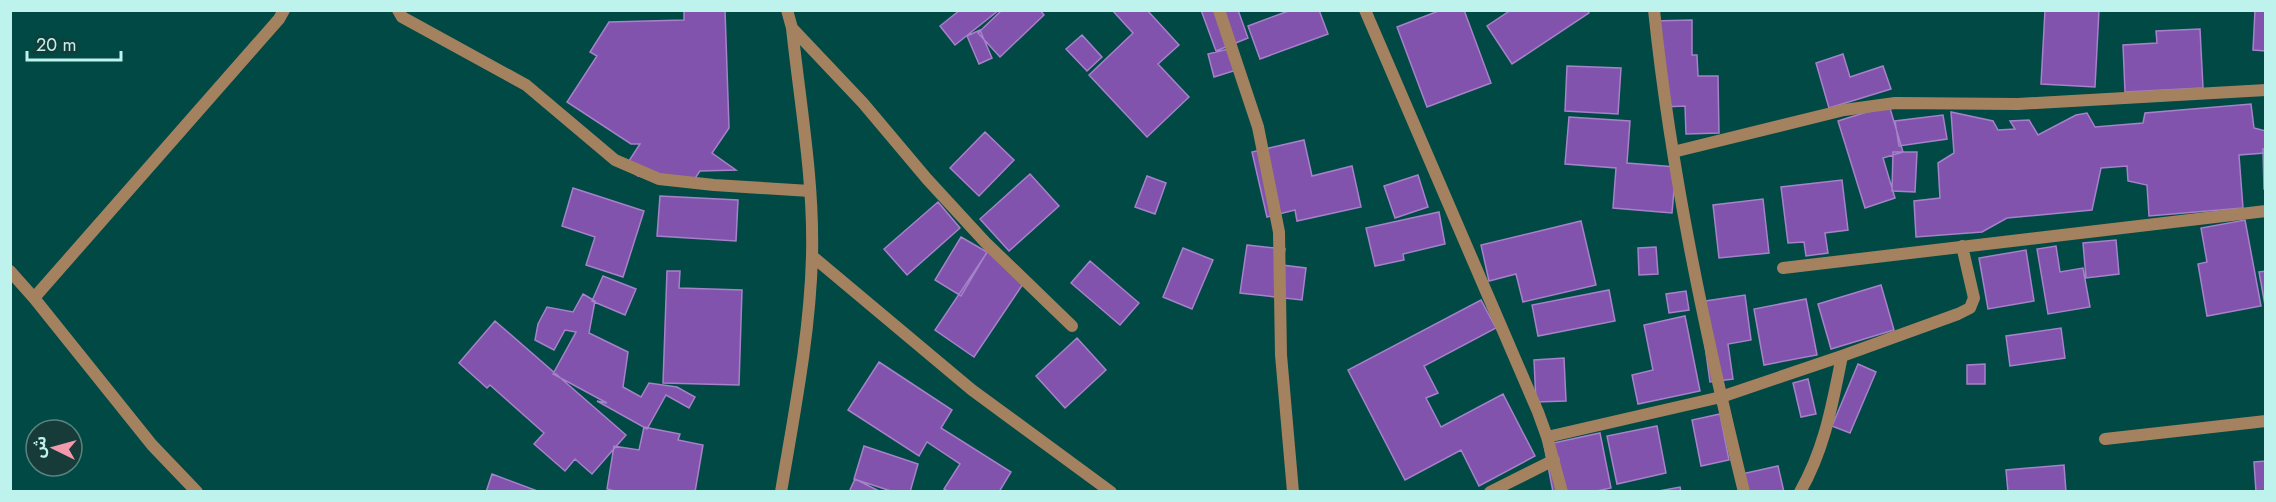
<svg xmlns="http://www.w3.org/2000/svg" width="2276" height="502" font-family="Jost,'Noto Sans Arabic',sans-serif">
	<rect width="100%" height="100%" fill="#004944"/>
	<!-- building -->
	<path fill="#8253ad" stroke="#a582c9" stroke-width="1.5" d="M684,10H725L729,128L712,153L736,170L700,171L691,184L638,176L625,167L640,144H631L567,102L597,56L590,52L609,22L684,20Z
		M960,10H999L955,45L940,26Z
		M1002,10H1040L1044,15L1000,57L978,33Z
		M1112,10H1147L1179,45L1158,64L1189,97L1147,137L1089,75L1133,33Z
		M1201,10H1238L1248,38L1216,51Z
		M1291,10H1319L1328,34L1260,59L1248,26Z
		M1441,10H1464L1491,83L1427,107L1397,27Z
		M1511,10H1588L1589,13L1512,64L1487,26Z
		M2045,10H2099L2095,87L2041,84Z
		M2255,10H2266V51L2253,50Z
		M1692,20V55H1697L1698,76H1718L1719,133L1686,134L1685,106L1663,107L1652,21Z
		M2200,29L2203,88L2125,92L2123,45L2157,43L2156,31Z
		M980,30L992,58L979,64L967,36Z
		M1082,35L1102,57L1087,71L1066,49Z
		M1236,47L1243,68L1214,77L1208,54Z
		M1843,54L1850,77L1883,66L1891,89L1829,108L1816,63Z
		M1567,66L1621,68L1618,114L1565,111Z
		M2251,104L2254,128L2266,131V148L2265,153L2239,155L2243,208L2149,216L2147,185L2128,181L2127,166L2101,168L2092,210L2007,218L1982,232L1916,237L1914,201L1940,198L1938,163L1954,153L1951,112L1993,121L1998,130L2015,129L2010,121L2029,120L2038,135L2076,115L2087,113L2095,127L2143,123L2145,113Z
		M1889,105L1903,152L1883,158L1895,198L1865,208L1838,121Z
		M1943,115L1947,139L1899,146L1895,121Z
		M1569,117L1630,121L1627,163L1676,167L1672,213L1613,208L1616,168L1565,164Z
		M985,132L1014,160L979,196L950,168Z
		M1304,140L1312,176L1352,166L1361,207L1297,221L1295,210L1267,217L1252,152Z
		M2263,149H2266V189H2264Z
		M1893,152H1917L1915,192L1892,191Z
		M1030,174L1059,206L1009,251L980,219Z
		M1418,175L1428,207L1395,218L1384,186Z
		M1147,176L1166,183L1155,214L1135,207Z
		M1842,180L1848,230L1825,233L1828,253L1806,256L1804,242L1788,243L1781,187Z
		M573,188L644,211L623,277L586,265L595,237L562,226Z
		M660,196L738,200L736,241L657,236Z
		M1763,199L1769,253L1719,258L1713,205Z
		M938,202L960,228L907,275L884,249Z
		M1439,212L1445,244L1403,254L1404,260L1375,266L1366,228Z
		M2245,220L2261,306L2207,316L2198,264L2207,262L2201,228Z
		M1581,221L1596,285L1523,302L1516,274L1489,281L1481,245Z
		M961,237L987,252L961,296L935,280Z
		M2116,240L2119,274L2086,278L2083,243Z
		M1247,245L1285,249L1282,265L1306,268L1302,300L1240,293Z
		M2056,246L2060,272L2083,268L2090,307L2048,314L2037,249Z
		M1656,247L1658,274L1639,275L1638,248Z
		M1183,248L1213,260L1192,309L1163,297Z
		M2026,250L2034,301L1988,309L1979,258Z
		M988,251L1027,278L974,357L935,330Z
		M1090,261L1139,303L1120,325L1071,283Z
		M667,271H680L679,288L742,290L739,385L663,383Z
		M2266,271V311L2259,272Z
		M603,276L636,289L625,315L592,301Z
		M1881,285L1894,330L1831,349L1818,304Z
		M1609,290L1615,321L1538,336L1532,305Z
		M1686,291L1689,310L1669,313L1666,294Z
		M583,294L595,301L589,333L628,352L623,387L641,397L649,383L677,387L695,397L689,408L666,395L647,429L597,401L607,403L553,374L576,332L565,330L554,350L535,340L538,324L547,307L573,312Z
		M1745,295L1751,340L1728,344L1733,379L1710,382L1699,302Z
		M1806,299L1817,355L1764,365L1754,309Z
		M1481,300L1496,328L1424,366L1438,393L1426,398L1441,427L1503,394L1535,456L1479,486L1461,450L1405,480L1348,370Z
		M1685,316L1700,391L1638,404L1632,375L1653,370L1644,325Z
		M495,321L626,435L592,474L575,459L565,471L534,444L544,433L490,385L487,388L459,363Z
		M2061,328L2065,358L2010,366L2006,336Z
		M1077,338L1106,370L1065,408L1036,376Z
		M1564,358L1566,401L1536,402L1534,360Z
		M879,362L952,410L941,428L1011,472L999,492H949L944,489L960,464L927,442L919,456L848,410Z
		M1858,364L1876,372L1850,433L1832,426Z
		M1985,364V384H1967V365Z
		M1808,379L1816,414L1801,417L1793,383Z
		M1720,414L1729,460L1701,466L1692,420Z
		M1657,426L1666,473L1617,484L1607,436Z
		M644,427L680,434L678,440L703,445L695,492H619L607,489L614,446L639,450Z
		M1600,433L1611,488L1592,492H1553L1544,445Z
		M864,446L918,464L910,492H894L854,479Z
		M2266,461V492H2256L2254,462Z
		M2064,465L2066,492H2008L2006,470Z
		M1778,466L1784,492H1740L1737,475Z
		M492,474L540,492H486Z
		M855,479L881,492H849Z
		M1680,487L1681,492H1653Z"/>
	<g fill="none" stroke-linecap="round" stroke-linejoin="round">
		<!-- minor -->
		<path stroke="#a48260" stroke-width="12" d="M398,10L402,17L526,85L615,160L659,179L714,185L810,191
			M1219,10L1258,127L1279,232L1281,355L1293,492
			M1365,10L1538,412L1547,437L1562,492
			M1654,10C1671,173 1705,333 1744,492
			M792,28L863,103L927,179L985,242L1072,326
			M1673,152L1844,110L1895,103L2018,104L2266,90
			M812,256L972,390L1111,492
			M1783,268L2266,211
			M10,271L34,298
			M1547,437L1721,397L1842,356L1958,314L1970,308L1974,298L1962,246
			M2105,439L2266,421
			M197,492L152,445L34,298L279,19L284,10
			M781,492C794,414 810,335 812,256C814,180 800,103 792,28L787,10
			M1490,492L1554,460
			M1800,492C1825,448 1832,405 1842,356"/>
	</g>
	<!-- border -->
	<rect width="2276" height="502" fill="none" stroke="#bef2ec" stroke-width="24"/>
	<!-- north arrow -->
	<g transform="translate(54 448) rotate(275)"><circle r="28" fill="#163b38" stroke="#598480" stroke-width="1.5"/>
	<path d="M0-4.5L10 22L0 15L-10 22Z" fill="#f29aac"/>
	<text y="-9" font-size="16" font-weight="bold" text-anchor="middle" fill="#bef2ec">ش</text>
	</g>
	<!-- scale -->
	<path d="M27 51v9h94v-9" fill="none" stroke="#bef2ec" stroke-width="3"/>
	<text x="36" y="51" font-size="18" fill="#bef2ec" stroke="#163b38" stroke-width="4.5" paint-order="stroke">20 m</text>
</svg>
